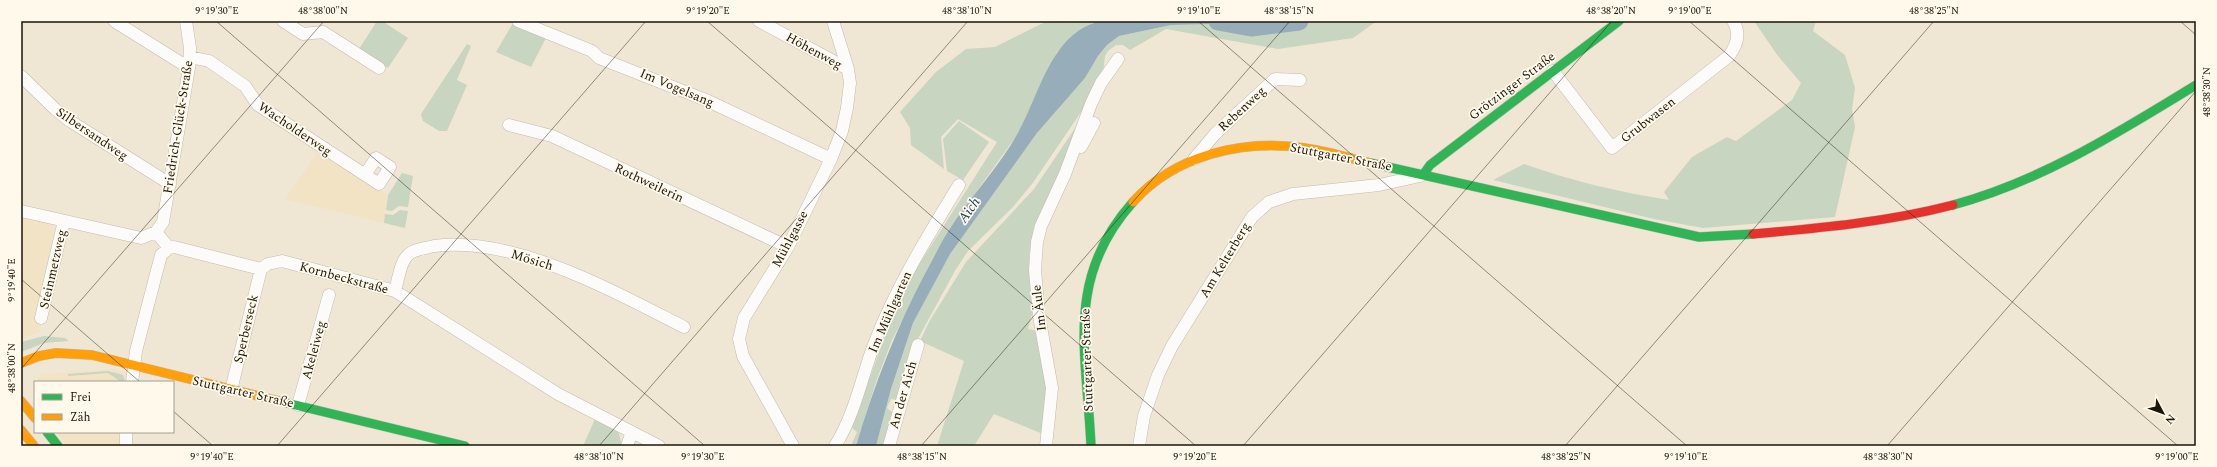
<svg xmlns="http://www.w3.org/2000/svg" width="2217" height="467" font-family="Spectral,serif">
	<rect width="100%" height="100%" fill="#f0e6d4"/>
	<!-- built -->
	<path fill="#f2e3c5" d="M317,153L387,194L384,223L285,199Z
		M21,215L51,224L56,231L40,332L21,338Z
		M112,369L126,373L125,382H37L38,379L42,374Z
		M56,432H120L119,446H68Z"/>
	<!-- green -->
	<path fill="#c8d5c1" d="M377,21H382L408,38L388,68L359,49Z
		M1047,21H1100L1092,23L1057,52L1019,132L949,230L892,340L877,379L856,446H851L857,432L852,428L884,338L915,271L997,142L958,119L941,137L944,169L911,145L910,128L900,112L936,72L966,49L995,47Z
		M1213,21H1377L1353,38L1278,49L1166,29L1130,50L1123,45H1116L1108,51L1105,56L1103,73L1092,96L1032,184L1013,207L968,251L956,269L915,344L897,400L891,399L887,408L893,413L883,446H876L891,389L913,323L950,253L1037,133L1085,78L1098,56L1107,45L1119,36L1171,25L1212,24Z
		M1754,21H1816L1813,31L1845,55L1855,88L1852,109L1855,127L1835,217L1703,228L1654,219L1493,180L1524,164C1572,181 1619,192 1669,200L1664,192L1692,157L1727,137L1736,141L1792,100L1801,83L1778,56Z
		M513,23L546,38L531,67L496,52Z
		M467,44L471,46L457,80L467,85L447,131H439L423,121L421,114Z
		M1084,115L1041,213L1029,255L1034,306L1028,329L1038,331L1049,394L1043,434L994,414L974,446H937L964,361L920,341L929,322L966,262L1034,189Z
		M959,121L989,142L963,180L947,171L943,139Z
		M402,173L413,176L408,207L399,206L392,211L386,210L388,195Z
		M400,210L408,211L405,228L384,223L385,214L393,215Z
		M44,336L65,338L69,341L44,343L21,352V342Z
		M108,371L123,375L125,382H121L108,373L68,376V374Z
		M595,419L619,433L622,446H583Z"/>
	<!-- water -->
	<path fill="#97adb9" d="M1100,21H1213L1212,24L1171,25L1119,36L1107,45L1098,56L1085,78L1037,133L950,254L913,323L891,389L876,446H856C874,385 897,326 927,270C935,256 941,242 949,230C971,196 1000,166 1019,131C1041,91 1051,34 1100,21Z"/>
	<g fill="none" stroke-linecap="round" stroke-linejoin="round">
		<!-- river -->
		<path stroke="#97adb9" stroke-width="19" d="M1218,21L1251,27L1299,21"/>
		<!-- street casing -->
		<g stroke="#c2bbad" stroke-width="13">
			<path id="street" d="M114,21L189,68
				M283,21L303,34L323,32L379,68
				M518,21L592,51L599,58L706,100L831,159
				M759,21L848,69
				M190,57L209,61L245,86L258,105L379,184L390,167L376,158L365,175
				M1553,71L1612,148L1729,56C1737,45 1741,33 1733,21
				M21,76L55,109L70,121L170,184
				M509,125L552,136L788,247
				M1081,147L1094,123
				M1194,159L1215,134L1275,79L1300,80
				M21,211L141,238L156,232L169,248L174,247L261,269L268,264L282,261L395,291L558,394L659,446
				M156,232L163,222L189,68L190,48L186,21
				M395,291C398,281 400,262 408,255C414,249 426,248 434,246C513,235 615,292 684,327
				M41,318L64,221
				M132,382L136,351L161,255L169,248
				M231,390L261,269
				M298,405L329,295
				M126,432V446
				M627,446L632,432
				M793,446L743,356L739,339L744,318L788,247L831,159L842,131L847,108L850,83L848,69L833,21
				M835,446C854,416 861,380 873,347C895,289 927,237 959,185
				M889,446L918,345
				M1046,446L1052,388L1039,316L1035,270L1037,242L1041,226L1065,174L1091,104L1101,83L1118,59
				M1139,446L1144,416L1158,375L1172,346L1252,217L1269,202L1293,194L1379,185L1420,176"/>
		</g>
		<!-- fast casing -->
		<g stroke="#c2bbad" stroke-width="10">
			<path id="fast" d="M1370,163L1699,237L1753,234
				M1423,175L1430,165L1619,21
				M1953,205C2042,181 2119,132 2196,85
				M283,402L465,446
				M47,432L58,446
				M1091,446C1087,353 1064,279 1133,202"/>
		</g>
		<!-- slow casing -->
		<g stroke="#c2bbad" stroke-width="10">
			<path id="slow" d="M1133,202C1175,155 1243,139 1304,148C1327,151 1349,158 1370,163
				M21,363L39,356L56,353L92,355L283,402
				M21,401L35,418
				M21,430L34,446"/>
		</g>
		<!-- jam casing -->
		<g stroke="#c2bbad" stroke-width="10">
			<path id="jam" d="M1753,234C1821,228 1887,222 1953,205"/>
		</g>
		<!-- street -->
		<use href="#street" stroke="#fdfbf9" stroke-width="12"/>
		<!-- fast -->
		<use href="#fast" stroke="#30b455" stroke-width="9"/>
		<!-- slow -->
		<use href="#slow" stroke="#ff9f0a" stroke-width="9"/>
		<!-- jam -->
		<use href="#jam" stroke="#e5322d" stroke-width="9"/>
	</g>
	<!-- ticks -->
	<path fill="none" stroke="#1a1509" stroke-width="1" stroke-opacity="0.45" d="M216,21L705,446M707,21L1196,446M1198,21L1687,446M1689,21L2178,446M2180,21L2196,35M21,279L140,382M21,369L324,21M173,411L213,446M277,446L646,21M599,446L968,21M921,446L1290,21M1243,446L1612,21M1565,446L1934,21M1887,446L2196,91"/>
	<g text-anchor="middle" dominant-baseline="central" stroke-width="3.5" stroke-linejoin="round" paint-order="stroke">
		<!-- street labels -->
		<g font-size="13" fill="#1a1509" stroke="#fff9eb">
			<text transform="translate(814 51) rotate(29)">Höhenweg</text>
			<text transform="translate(1512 86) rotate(-37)">Grötzinger Straße</text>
			<text transform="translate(677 88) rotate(23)">Im Vogelsang</text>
			<text transform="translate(1242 109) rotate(-43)">Rebenweg</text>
			<text transform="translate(1648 120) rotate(-38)">Grubwasen</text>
			<text transform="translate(178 127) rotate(-81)">Friedrich-Glück-Straße</text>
			<text transform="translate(295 129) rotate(34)">Wacholderweg</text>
			<text transform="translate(92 134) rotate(34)">Silbersandweg</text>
			<text transform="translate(1341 157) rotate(11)">Stuttgarter Straße</text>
			<text transform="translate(649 183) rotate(25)">Rothweilerin</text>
			<text transform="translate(790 239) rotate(-62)">Mühlgasse</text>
			<text transform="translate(532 260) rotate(17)">Mösich</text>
			<text transform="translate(1225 260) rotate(-59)">Am Kelterberg</text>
			<text transform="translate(53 269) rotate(-77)">Steinmetzweg</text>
			<text transform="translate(344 278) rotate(15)">Kornbeckstraße</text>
			<text transform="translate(1039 308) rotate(-97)">Im Äule</text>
			<text transform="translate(890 312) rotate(-66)">Im Mühlgarten</text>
			<text transform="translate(246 329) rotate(-77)">Sperberseck</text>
			<text transform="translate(314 350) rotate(-75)">Akeleiweg</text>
			<text transform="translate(1087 360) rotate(-92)">Stuttgarter Straße</text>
			<text transform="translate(243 392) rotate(13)">Stuttgarter Straße</text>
			<text transform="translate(903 395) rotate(-74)">An der Aich</text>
		</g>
		<!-- water labels -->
		<g font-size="14" font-style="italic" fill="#14405d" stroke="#fff9eb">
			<text transform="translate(969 210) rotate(-55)">Aich</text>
		</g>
	</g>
	<!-- border -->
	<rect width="2217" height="467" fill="none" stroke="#fff9eb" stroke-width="44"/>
	<!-- legend -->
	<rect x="34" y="381" width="140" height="52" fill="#fff9eb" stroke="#a39e91"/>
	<rect x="42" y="394" width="20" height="6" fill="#30b455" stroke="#a39e91"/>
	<text x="70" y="401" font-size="12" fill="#1a1509">Frei</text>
	<rect x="42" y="414" width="20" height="6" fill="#ff9f0a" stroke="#a39e91"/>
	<text x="70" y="421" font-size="12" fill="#1a1509">Zäh</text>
	<!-- north arrow -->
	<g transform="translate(2163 413) rotate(131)" stroke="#fff9eb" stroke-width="3" paint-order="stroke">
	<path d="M0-3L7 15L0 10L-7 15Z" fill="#1a1509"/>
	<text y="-6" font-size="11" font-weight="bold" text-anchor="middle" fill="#1a1509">N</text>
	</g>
	<rect x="22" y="22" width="2173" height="423" fill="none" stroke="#1a1509" stroke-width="1.5"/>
	<g font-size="10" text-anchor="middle" fill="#1a1509">
		<text x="217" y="14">9°19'30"E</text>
		<text x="323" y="14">48°38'00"N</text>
		<text x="708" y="14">9°19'20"E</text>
		<text x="967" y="14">48°38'10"N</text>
		<text x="1199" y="14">9°19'10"E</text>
		<text x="1289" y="14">48°38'15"N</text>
		<text x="1611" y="14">48°38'20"N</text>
		<text x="1690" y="14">9°19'00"E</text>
		<text x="1934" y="14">48°38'25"N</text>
		<text transform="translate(2206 92) rotate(-90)" y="4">48°38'30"N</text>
		<text transform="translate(11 280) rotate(-90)" y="4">9°19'40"E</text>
		<text transform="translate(11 368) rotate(-90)" y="4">48°38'00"N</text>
		<text x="212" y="460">9°19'40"E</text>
		<text x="599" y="460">48°38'10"N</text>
		<text x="703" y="460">9°19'30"E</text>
		<text x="922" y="460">48°38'15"N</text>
		<text x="1195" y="460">9°19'20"E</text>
		<text x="1566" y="460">48°38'25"N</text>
		<text x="1686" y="460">9°19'10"E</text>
		<text x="1888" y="460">48°38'30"N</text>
		<text x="2177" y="460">9°19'00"E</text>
	</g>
</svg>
